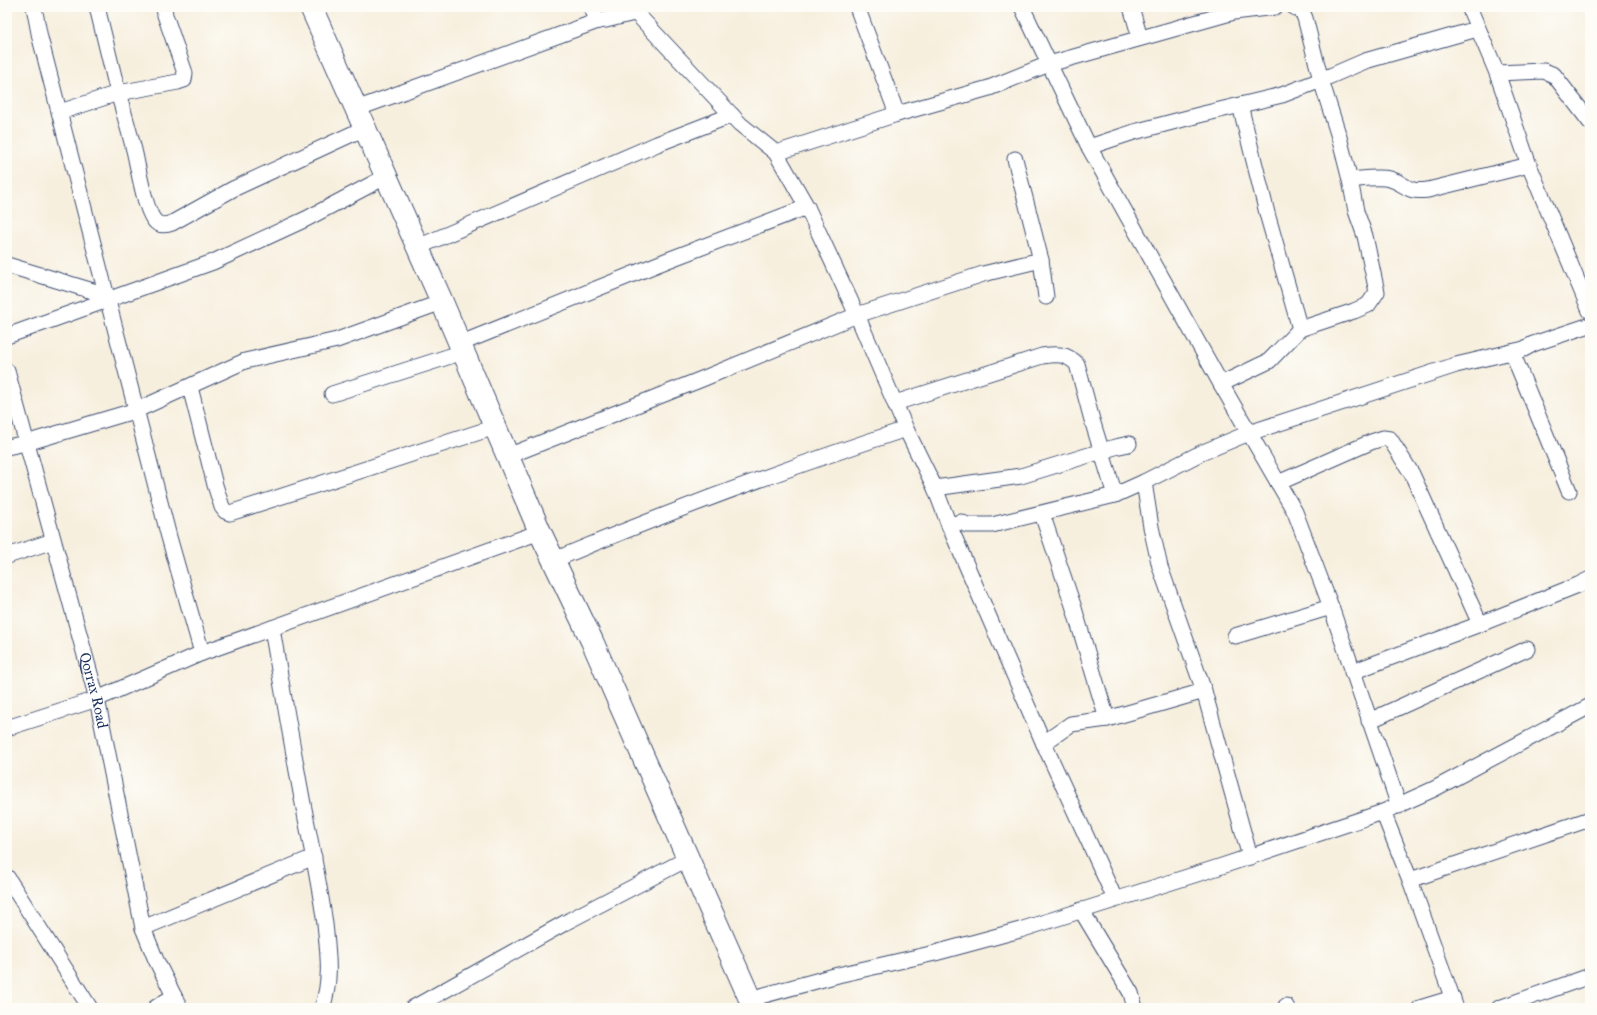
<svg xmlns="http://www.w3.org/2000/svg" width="1597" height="1015" font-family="'IM FELL Great Primer',serif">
	<rect width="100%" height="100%" fill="#fdfcf7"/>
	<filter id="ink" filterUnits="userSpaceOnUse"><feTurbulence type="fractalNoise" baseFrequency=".025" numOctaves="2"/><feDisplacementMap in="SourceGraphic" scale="8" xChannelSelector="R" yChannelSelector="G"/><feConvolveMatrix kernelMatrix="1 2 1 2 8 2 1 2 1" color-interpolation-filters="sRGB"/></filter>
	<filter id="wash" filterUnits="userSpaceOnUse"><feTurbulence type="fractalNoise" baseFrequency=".012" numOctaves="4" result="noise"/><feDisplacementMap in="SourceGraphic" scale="16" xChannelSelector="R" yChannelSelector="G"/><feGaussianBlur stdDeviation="0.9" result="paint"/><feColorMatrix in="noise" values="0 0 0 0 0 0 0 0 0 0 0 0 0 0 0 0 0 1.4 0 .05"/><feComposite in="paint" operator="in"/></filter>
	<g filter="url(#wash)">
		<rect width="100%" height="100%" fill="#f7efde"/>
	</g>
	<g filter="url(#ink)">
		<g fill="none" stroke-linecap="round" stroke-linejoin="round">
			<!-- street casing -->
			<g stroke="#3c4c71" stroke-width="17">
				<g id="street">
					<path d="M34,7L40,38L169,537L202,653"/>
					<path d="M97,7L118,93L178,82L184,80L185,73L165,15L164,7"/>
					<path d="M591,7L598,21L606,20L634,13L637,14L740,124L776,153"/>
					<path d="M857,7L897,114"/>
					<path d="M1022,7L1089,147L1221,384L1295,512L1331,607L1399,806"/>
					<path d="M1131,7L1140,38"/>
					<path d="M1294,7L1301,10L1305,18L1321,80L1365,61L1477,29"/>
					<path d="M1469,7L1497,73L1529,165L1590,311"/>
					<path d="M1497,73L1544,71L1554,75L1590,122"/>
					<path d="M1240,105L1268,217L1300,329"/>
					<path d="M356,109L598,21"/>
					<path d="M60,112L118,93C124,112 129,131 134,150C138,165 145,215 157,223C162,226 167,225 172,223L233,189L365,128"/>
					<path d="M1089,147L1134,132L1199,115L1282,95L1321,80L1339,137L1350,180C1362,179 1378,176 1390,179C1408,184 1404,193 1428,190L1529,165"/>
					<path d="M1015,159L1041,260L1046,297"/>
					<path d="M807,207L857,315L906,429L935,488L949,525L961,522L967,525H992L1115,495L1144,482"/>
					<path d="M418,247L657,144L732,115"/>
					<path d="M7,265L106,295"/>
					<path d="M7,336L213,262L306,219L387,176"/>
					<path d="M459,344L668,260L807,207L776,153L897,114L989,88L1049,64L1234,12L1275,7"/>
					<path d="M1512,352L1569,491"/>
					<path id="s1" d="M7,371L97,699L143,928L156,960L180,1008"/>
					<path d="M1221,384L1269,361L1300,329L1354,311L1368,305L1377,292L1365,236L1356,211L1350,180"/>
					<path d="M190,387L215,485L222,507L225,511L230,513L495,427"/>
					<path d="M332,394L463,352"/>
					<path d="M895,403L1042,356C1057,354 1066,353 1077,364L1092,420L1115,495"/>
					<path d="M7,447L26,443L137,410L245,361L337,340L442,302"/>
					<path d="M508,456L702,379L857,315L983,274L1041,260"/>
					<path d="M1278,483L1371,442L1383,438L1390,439L1412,474L1480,624"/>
					<path d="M935,488L1021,476L1115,447L1129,444"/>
					<path d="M1042,514L1073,605L1107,719"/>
					<path d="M949,525L1044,744"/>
					<path d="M7,556L53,541"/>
					<path d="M554,560C670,511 787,468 906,429"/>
					<path d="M272,628C281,683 291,738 301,793C309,836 319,880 325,924C328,953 332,980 322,1008"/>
					<path d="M1235,636L1331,607"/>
					<path d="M1352,672L1480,624L1578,585L1590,579"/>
					<path d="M1369,721L1527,649"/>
					<path d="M7,728L97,699L202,653L540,532"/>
					<path d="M1383,812L1410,880L1456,1008"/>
					<path d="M1250,857L1204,691L1160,567L1151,527L1144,482L1201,453L1249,433L1456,365L1524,349L1533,344L1590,325"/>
					<path d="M7,877L90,1008"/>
					<path d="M1410,880L1590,819"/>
					<path d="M1115,899L1044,744L1051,738L1071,724L1107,719L1204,691"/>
					<path d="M1081,910L1131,993L1135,1008"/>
					<path d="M143,928L314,857"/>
					<path d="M750,999L838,975L935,953L1020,930L1219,867L1383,812L1434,789L1590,706"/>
					<path d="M1286,1006L1287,1008"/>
					<path d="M155,1008L174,996"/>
					<path d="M413,1008L570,920L689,858"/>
					<path d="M1420,1008L1453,998"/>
					<path d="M1499,1008L1590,976"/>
				</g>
			</g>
			<!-- primary casing -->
			<g stroke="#3c4c71" stroke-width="24">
				<path id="primary" d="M311,7L442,302L540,532L592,641L754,1008"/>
			</g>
			<!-- street -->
			<use href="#street" stroke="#fff" stroke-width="15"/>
			<!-- primary -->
			<use href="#primary" stroke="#fff" stroke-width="22"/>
		</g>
	</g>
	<g text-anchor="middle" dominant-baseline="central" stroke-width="3" stroke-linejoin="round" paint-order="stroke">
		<!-- street labels -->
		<g font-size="15" fill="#1b2f5e" stroke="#fdfcf7">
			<text stroke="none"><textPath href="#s1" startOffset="331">Qorrax Road</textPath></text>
		</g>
	</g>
	<!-- margin -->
	<rect width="1597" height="1015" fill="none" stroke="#fdfcf7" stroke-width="24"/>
</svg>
